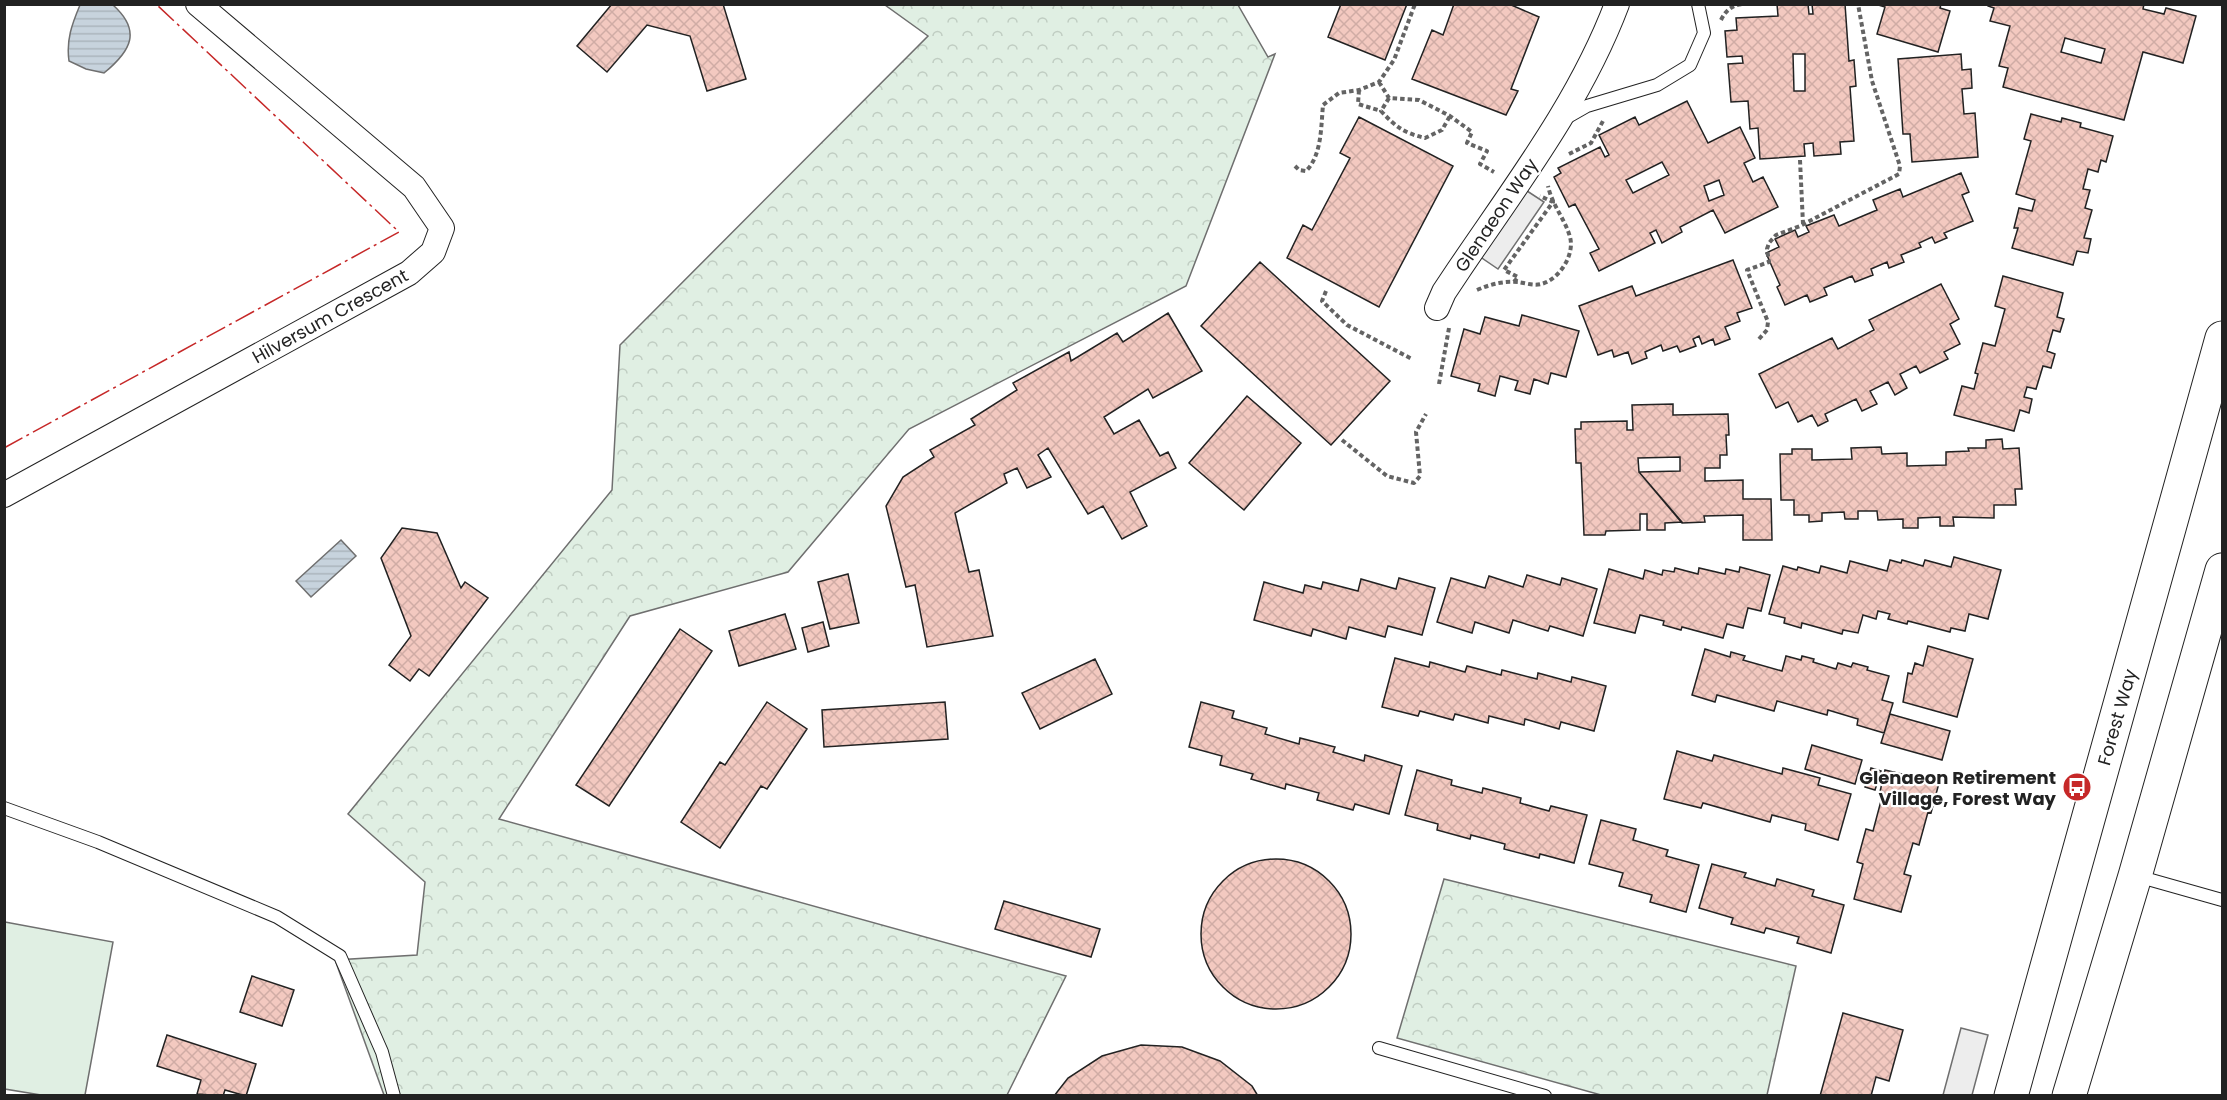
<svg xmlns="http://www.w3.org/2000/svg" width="2227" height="1100" font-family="Poppins,sans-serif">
	<defs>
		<pattern id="forest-crowns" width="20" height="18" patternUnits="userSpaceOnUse" patternTransform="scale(1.5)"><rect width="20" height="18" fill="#e0efe3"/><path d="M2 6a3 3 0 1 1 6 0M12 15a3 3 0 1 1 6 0" fill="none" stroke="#c0cdc2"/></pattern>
		<pattern id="water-rules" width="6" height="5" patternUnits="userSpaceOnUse" patternTransform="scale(1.5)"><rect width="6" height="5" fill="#c7d3dd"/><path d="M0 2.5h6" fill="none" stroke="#abb5bd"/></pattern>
		<pattern id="building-cross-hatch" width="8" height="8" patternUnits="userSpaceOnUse" patternTransform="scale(1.5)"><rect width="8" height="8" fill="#f3c9c0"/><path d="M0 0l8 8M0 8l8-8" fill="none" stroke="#d0aca5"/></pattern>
	</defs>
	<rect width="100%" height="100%" fill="#fff"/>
	<!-- grass -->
	<path fill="#e0efe3" stroke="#6f6f6f" stroke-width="1.5" d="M5,922L113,942L85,1095H41L5,1089Z"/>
	<!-- forest -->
	<path fill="url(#forest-crowns)" stroke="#6f6f6f" stroke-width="1.5" d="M885,5H1238L1268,57L1275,54L1186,286L909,429L788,572L630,616L499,819L1066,976L1007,1095H384L335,960L417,955L425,882L348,814L612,490L620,345L928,36Z
		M1444,879L1796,966L1767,1095H1601L1397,1038Z"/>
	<!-- parking -->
	<path fill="#ededed" stroke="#6f6f6f" stroke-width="1.5" d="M1524,189L1544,202L1498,269L1479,256Z
		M1961,1028L1988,1035L1972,1095H1943Z"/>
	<!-- water -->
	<path fill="url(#water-rules)" stroke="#6f6f6f" stroke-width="1.5" d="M80,5H113C142,31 131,51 104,73L86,69L69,61C66,40 72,24 80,5Z
		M341,540L356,556L311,597L296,581Z"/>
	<!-- building -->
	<path fill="url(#building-cross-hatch)" stroke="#222" stroke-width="1.5" fill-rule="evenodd" d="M612,4H723L746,79L707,91L690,36L647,25L607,72L577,46Z
		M1341,4H1407L1385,60L1328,37Z
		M1454,4H1509L1539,17L1511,89L1518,91L1506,115L1412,79L1432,30L1443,35Z
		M1777,4H1808L1809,14H1813L1812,4H1845L1849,61L1854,60L1856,86L1850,87L1854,141L1840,142L1841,154L1814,156L1813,143L1804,144L1805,156L1760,159L1758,128L1750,129L1748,101L1731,102L1728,64L1743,63L1742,56L1727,57L1725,31L1737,30L1736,18L1778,16ZM1793,54H1805V91H1794Z
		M1941,4L1940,8L1950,11L1938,52L1877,34L1885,7L1875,4Z
		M1988,4H2144L2143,9L2164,14L2166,8L2196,16L2183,63L2143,52L2124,120L2003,87L2008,68L1999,66L2010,26L1990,21L1994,8L1988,6ZM2065,38L2105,49L2101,63L2061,52Z
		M1961,54L1962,70L1971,69L1972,88L1962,89L1964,114L1975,113L1978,157L1912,162L1910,134H1903L1898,59Z
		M1687,101L1708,143L1740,127L1755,158L1744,163L1753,182L1763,177L1778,207L1725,233L1713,210L1680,227L1682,232L1662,243L1656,230L1650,233L1655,243L1599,271L1590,253L1599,249L1575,204L1569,207L1554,177L1561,173L1558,168L1600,147L1605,157L1609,155L1599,135L1635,117L1639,125ZM1662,162L1669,175L1633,193L1626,180ZM1719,180L1724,195L1709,201L1704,186Z
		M2031,114L2061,122L2062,118L2081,123L2080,127L2113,136L2106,162L2101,160L2098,172L2088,169L2083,189L2090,190L2085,208L2092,210L2084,238L2091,239L2088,253L2077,251L2073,265L2012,248L2018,228H2014L2019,208L2032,211L2035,200L2016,194L2031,141L2024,139Z
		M1359,117L1453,166L1379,307L1287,258L1303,225L1312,230L1350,158L1340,153Z
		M1961,173L1969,192L1962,195L1973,221L1944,233L1947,238L1935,243L1932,237L1919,243L1921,247L1901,255L1904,262L1889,268L1887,262L1871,269L1873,275L1855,282L1852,276L1824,288L1827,295L1810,302L1807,295L1785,305L1777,287L1780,285L1766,253L1779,247L1775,239L1795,230L1798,237L1809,232L1806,226L1834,215L1839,226L1877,210L1873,200L1900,189L1903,197Z
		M1733,260L1752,308L1737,313L1740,321L1725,327L1730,339L1715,345L1713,339L1702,344L1699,336L1693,339L1696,346L1680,352L1677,346L1663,351L1661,345L1645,352L1647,358L1632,364L1628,352L1614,357L1612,350L1598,355L1579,306L1632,286L1636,296Z
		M1260,262L1390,381L1331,445L1201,326Z
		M2003,276L2063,293L2057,317L2064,319L2060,332L2053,330L2047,351L2055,354L2051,368L2043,366L2036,389L2027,387L2024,397L2032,399L2029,413L2020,410L2014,431L1954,415L1962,386L1974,389L1978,374L1975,373L1983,343L1995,346L2005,309L1995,306Z
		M1941,284L1959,319L1950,324L1960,344L1944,352L1948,359L1920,373L1916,366L1900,374L1907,388L1895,395L1888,382L1870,391L1877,404L1862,411L1856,399L1825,414L1828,421L1818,426L1812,415L1798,422L1788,402L1776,408L1759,374L1832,338L1838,349L1874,330L1869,320Z
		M1168,313L1202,371L1153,398L1148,389L1104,417L1114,434L1139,420L1160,456L1168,452L1176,468L1130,492L1147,526L1122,539L1103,506L1088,514L1048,448L1038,455L1051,477L1027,488L1017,468L1004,474L1007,483L955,513L969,572L979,570L993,636L927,647L915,585L906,587L886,506L903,477L934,457L930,450L975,425L971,419L1017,390L1013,383L1069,352L1071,361L1117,333L1123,342Z
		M1522,315L1579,331L1566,377L1551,373L1548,384L1534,379L1530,394L1515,390L1518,381L1500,376L1495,396L1478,391L1480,384L1451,376L1464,329L1480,334L1485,317L1519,326Z
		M1247,396L1301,443L1244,510L1189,463Z
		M1673,404V415L1728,414L1729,435H1726L1727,455H1720V468H1705V481L1743,480V499H1771L1772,540H1743V515L1704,516L1705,522L1682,523L1639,472L1682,522L1665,523V530H1647V514H1640V530L1606,531L1605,535H1584L1581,463H1576L1575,429H1581V422L1627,421V430H1633L1632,405ZM1680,457V471L1639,472L1638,458Z
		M2002,439L2003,449L2019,448L2022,489H2015L2016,505H1994V518L1953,517L1954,526H1940V517L1918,518V528H1903V519L1878,520L1877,511H1858V519H1845L1844,512L1822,513V521L1809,522V515H1794V500H1781L1780,454H1792V449H1812V460L1852,459L1851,448L1881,447L1882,454L1907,453V466L1946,465V452L1969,451L1968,448H1986V440Z
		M402,528L437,533L461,588L465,582L488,598L429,676L419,669L410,681L389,665L411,636L381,558Z
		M1954,557L2001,570L1988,619L1969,614L1965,631L1951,628L1950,632L1908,621L1907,624L1888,619L1890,614L1878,611L1876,619L1863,615L1858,633L1843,630L1842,634L1802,623L1801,628L1784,623L1785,618L1769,614L1783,566L1797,570L1798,567L1819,573L1821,566L1847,573L1850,561L1887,571L1890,560L1901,563L1902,560L1923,566L1925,560L1951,567Z
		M1740,567L1770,575L1761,611L1748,608L1743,628L1727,624L1723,638L1682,627L1681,630L1663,625L1664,621L1640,615L1635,633L1594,623L1609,569L1643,579L1645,570L1662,575L1663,570L1674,572L1675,568L1698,574L1699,568L1725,574L1726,569L1739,572Z
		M848,574L859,623L830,629L818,582Z
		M1527,575L1560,585L1562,578L1597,589L1583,636L1550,626L1548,631L1513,620L1509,633L1475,622L1472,633L1437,622L1451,578L1485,588L1489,576L1523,587Z
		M1399,578L1435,588L1422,635L1388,626L1385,637L1349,627L1346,639L1313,629L1311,636L1254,620L1264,582L1303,593L1305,585L1321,589L1323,582L1358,591L1361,579L1396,589Z
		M785,614L796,649L739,666L729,631Z
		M823,622L829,646L808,652L802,628Z
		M680,629L712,651L609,806L576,785Z
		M1928,646L1973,659L1957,717L1903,702L1908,673L1912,674L1915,663L1923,666Z
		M1705,649L1730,657L1731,652L1745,656L1743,660L1782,671L1786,656L1801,660L1802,656L1814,659L1813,662L1836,669L1838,663L1851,667L1853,663L1868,667L1867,670L1889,676L1882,700L1893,703L1884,733L1857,725L1858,719L1828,710L1827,715L1777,701L1774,711L1717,695L1715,702L1692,695Z
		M1395,658L1429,667L1430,662L1465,672L1467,666L1501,675L1502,670L1537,679L1538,673L1571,682L1572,677L1606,686L1594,731L1561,722L1559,729L1525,719L1524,725L1489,716L1488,723L1455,714L1453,720L1420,711L1418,716L1382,707Z
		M1095,659L1112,694L1040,729L1022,693Z
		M767,702L807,729L767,789L761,786L720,848L681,822L720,762L725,765Z
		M945,702L948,739L824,747L822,710Z
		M1201,702L1234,711L1232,718L1267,728L1265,734L1299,744L1300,738L1335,747L1333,752L1364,761L1365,755L1402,766L1389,814L1355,804L1353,810L1317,800L1319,793L1286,784L1285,789L1251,779L1253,774L1220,765L1222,756L1189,747Z
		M1890,714L1950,731L1942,760L1881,743Z
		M1812,745L1862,760L1855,784L1805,769Z
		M1677,751L1712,761L1714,755L1782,774L1783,768L1820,778L1818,785L1851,794L1838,840L1805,830L1806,824L1772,815L1770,822L1703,803L1701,808L1664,799Z
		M1871,768L1881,771L1875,790L1865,787Z
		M1417,770L1452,780L1451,785L1482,793L1483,788L1521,798L1520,803L1549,811L1551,806L1587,815L1574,863L1540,854L1539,858L1504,849L1505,844L1471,835L1470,839L1437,830L1438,824L1405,815Z
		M1885,770L1939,783L1931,813L1928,812L1919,845L1913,843L1904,874L1911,876L1901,912L1854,899L1863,864L1857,862L1866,829L1873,831L1882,797L1879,796Z
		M1601,820L1636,829L1633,840L1668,850L1666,856L1699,865L1686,912L1650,902L1652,895L1619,886L1623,873L1589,864Z
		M1201 934a75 75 0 1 1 150 0a75 75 0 1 1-150 0Z
		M1712,864L1746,873L1744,877L1775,886L1777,879L1814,890L1812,896L1844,905L1831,953L1797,943L1799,937L1766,928L1764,933L1731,924L1733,918L1699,908Z
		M1004,901L1100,929L1091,957L995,929Z
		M252,976L294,990L282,1026L240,1012Z
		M1843,1013L1903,1030L1889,1081L1876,1077L1871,1096H1820Z
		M167,1035L256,1064L246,1096L225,1090L223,1096L197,1094L201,1080L157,1066Z
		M1141,1045L1182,1047L1220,1061L1252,1086L1258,1096H1054L1068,1078L1102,1056Z"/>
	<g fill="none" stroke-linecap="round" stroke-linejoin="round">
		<!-- lane casing -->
		<g stroke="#222" stroke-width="14">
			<path id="lane" d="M1566,118L1587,106L1657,85L1690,65L1704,33L1698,4
				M4,808L98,842L277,917L340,956L382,1052L394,1096
				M2137,876L2222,900
				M1379,1048L1545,1096"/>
		</g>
		<!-- street casing -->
		<g stroke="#222" stroke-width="26">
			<path id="street" d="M1437,308L1444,292L1458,271C1516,185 1580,102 1617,4
				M4,495L409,273L433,252L442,228L414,187L198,4"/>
		</g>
		<!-- primary casing -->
		<g stroke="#222" stroke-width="35">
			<path id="primary" d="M2011,1096L2222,338
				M2069,1096L2135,876L2222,570"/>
		</g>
		<!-- path -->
		<path stroke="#646464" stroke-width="4" stroke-dasharray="4.5 3" stroke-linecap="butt" d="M1721,20C1726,10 1732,5 1743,4
			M1379,82L1389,98L1419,100L1450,116L1472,132L1467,143L1487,151L1480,164L1494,172
			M1359,90L1358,104L1381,111
			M1389,98L1381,111C1396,127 1404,133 1425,138L1442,130L1450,116
			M1569,154L1591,143L1603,121
			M1800,160L1803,224
			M1295,166L1299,170L1306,171C1322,155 1321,126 1323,105L1339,93L1359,90L1379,82L1394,60L1415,4
			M1514,282L1518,277L1504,270L1553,202L1540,196
			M1477,290C1491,284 1503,281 1518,282C1525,283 1534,286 1541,284C1559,280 1575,255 1570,237C1565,219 1552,205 1548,186
			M1326,291L1322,301L1347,325L1412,359
			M1759,339L1767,330L1768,322L1747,270L1769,262L1767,249L1769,243L1776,235L1800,226L1899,174L1900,166L1872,81L1858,4
			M1439,384L1449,328
			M1342,440L1387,476L1414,483L1420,476L1416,432L1426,414"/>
		<!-- lane -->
		<use href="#lane" stroke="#fff" stroke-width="12"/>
		<!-- street -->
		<use href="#street" stroke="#fff" stroke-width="24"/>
		<!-- primary -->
		<use href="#primary" stroke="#fff" stroke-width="33"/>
		<!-- power -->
		<path stroke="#c62828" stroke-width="1.5" stroke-dasharray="21 4.5 3 4.5" stroke-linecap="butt" d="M4,448L399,232L156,4"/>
	</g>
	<!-- icons -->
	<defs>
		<g id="bus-disc" transform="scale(1.5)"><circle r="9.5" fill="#c62828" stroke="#fff"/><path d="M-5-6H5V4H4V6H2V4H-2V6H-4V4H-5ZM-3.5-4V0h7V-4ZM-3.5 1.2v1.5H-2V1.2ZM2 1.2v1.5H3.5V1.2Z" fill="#fff"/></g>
	</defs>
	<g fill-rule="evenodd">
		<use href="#bus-disc" x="2077" y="787"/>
	</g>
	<g text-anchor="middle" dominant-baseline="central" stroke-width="4.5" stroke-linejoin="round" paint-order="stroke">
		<!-- street labels -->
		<g font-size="18" fill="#222" stroke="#fff">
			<text transform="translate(1496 215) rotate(-56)">Glenaeon Way</text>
			<text transform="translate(330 316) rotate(-29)">Hilversum Crescent</text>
			<text transform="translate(2117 717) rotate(-74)">Forest Way</text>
		</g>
		<!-- poi labels -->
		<g font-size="18" font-weight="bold" fill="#222" stroke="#fff" text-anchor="end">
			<text x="2056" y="777">Glenaeon Retirement<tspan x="2056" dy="21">Village, Forest Way</tspan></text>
		</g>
	</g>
	<!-- border -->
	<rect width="2227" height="1100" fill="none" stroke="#222222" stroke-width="12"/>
</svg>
